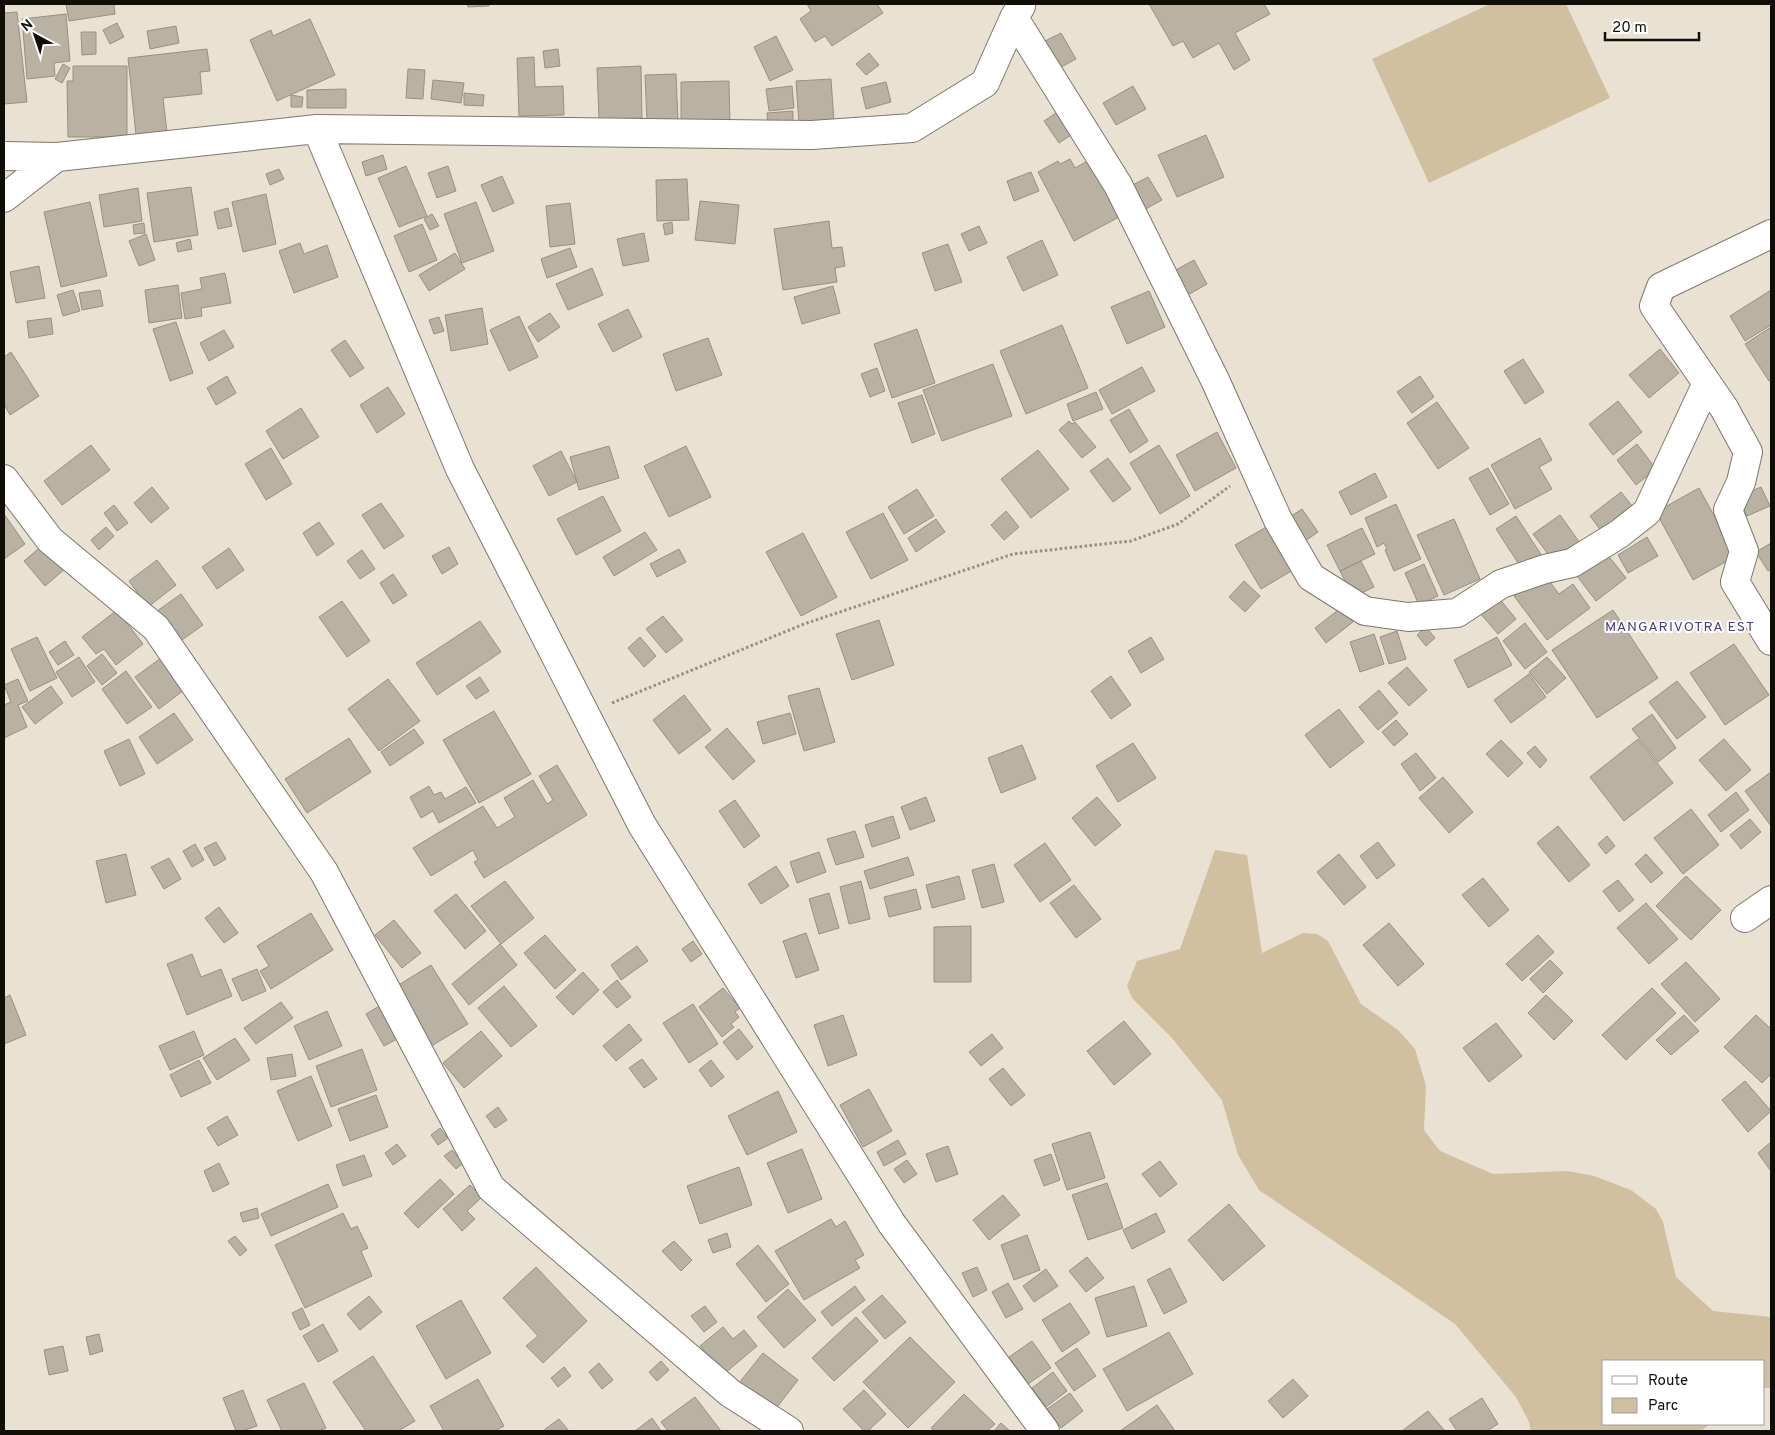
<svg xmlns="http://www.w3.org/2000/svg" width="1775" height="1435" font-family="Overpass,sans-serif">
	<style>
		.green { fill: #d1c0a0 }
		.building { fill: #b9b2a3; stroke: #989183 }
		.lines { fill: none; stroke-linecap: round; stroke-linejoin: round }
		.minor-casing { stroke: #7e776a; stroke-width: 30 }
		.path { stroke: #948e83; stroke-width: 3; stroke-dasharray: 2.5 2.5; stroke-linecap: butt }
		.minor { stroke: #fff; stroke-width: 28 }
		.labels { text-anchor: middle; stroke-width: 4; stroke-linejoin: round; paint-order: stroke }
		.neighbourhood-label { font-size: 14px; letter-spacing: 1px; fill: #4c3c79; stroke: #fff }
	</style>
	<rect width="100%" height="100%" fill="#e9e1d2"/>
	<!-- green -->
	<path class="green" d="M1490 4H1566L1610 98 1429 183 1372 59Z
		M1215 850 1247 855 1262 953 1303 933 1317 934 1328 941 1361 1004 1398 1030 1415 1049 1426 1086 1424 1130 1440 1151 1493 1174 1568 1171 1594 1176 1631 1190 1656 1209 1663 1222 1676 1277 1713 1311 1771 1317V1388H1764V1361H1604V1424H1710L1701 1431H1531L1529 1422 1516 1397 1455 1324 1259 1190 1238 1155 1222 1100 1171 1037 1132 998 1127 986 1137 961 1180 949Z"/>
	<!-- building -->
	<path class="building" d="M66 4H114L115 14 69 21Z
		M467 4H489V6L468 7Z
		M807 4H877L883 13 832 46 825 36 815 42 800 19 811 11Z
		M1149 4H1264L1270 14 1235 33 1250 60 1234 70 1219 43 1193 58 1183 41 1173 46Z
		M17 12 27 102 4 104V13Z
		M66 14 70 61 54 63 55 76 27 79 22 19Z
		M310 19 335 75 277 101 250 40 271 30 273 36Z
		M117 23 124 37 110 44 103 30Z
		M176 26 179 43 150 49 147 31Z
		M81 32H96V54L82 55Z
		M1061 33 1076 59 1054 71 1039 44Z
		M776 36 793 70 770 81 754 47Z
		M207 49 210 71 200 72 202 94 163 98 167 132 136 135 128 58Z
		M558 49 560 66 545 68 543 51Z
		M869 53 879 65 866 75 856 64Z
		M534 57 535 87 563 86 564 115 519 116 517 58Z
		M63 64 70 68 62 83 55 79Z
		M73 66H127V137H68L67 81H73Z
		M641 66 642 118 599 119 597 68Z
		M408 69 425 70 423 99 406 98Z
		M676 74 678 122 647 123 645 75Z
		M831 79 834 122 799 124 796 81Z
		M433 80 464 83 461 103 431 99Z
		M729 81 730 126 681 127V82Z
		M886 82 891 102 866 109 861 88Z
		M792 86 794 108 769 111 766 89Z
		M1133 86 1146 109 1116 125 1103 103Z
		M346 89V108H307V90Z
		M464 93 484 95 483 106 464 105Z
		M291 95 303 97 302 107H291Z
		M793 111V130L768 131 767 113Z
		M1056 113 1071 135 1059 143 1044 121Z
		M1206 135 1224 177 1177 197 1158 155Z
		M383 155 387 169 366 176 362 162Z
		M1070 159 1075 168 1091 159 1123 215 1074 241 1038 172 1058 161 1060 164Z
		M406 166 427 216 399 227 378 178Z
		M448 166 456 191 437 198 428 173Z
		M279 169 284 179 270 185 266 174Z
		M1031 172 1039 191 1014 201 1007 181Z
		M502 176 514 203 493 212 481 185Z
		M1148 177 1162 200 1140 212 1127 188Z
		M687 179 689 220 657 221 656 180Z
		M191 187 198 235 154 242 147 193Z
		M138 188 142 221 104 227 99 195Z
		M266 194 276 244 243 252 232 202Z
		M700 201 739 205 735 244 695 240Z
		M90 202 107 276 61 287 44 212Z
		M476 202 494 251 462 263 444 214Z
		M570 203 575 244 550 247 546 206Z
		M228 208 232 226 218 229 214 212Z
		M432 214 439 226 430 230 424 219Z
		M829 221 832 248 842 247 845 266 835 268 837 282 783 290 774 229Z
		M672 222 673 233 665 235 663 224Z
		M144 223 145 233 134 234 133 225Z
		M422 224 437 260 409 272 394 236Z
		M979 226 987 243 969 251 961 234Z
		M644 233 649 261 623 266 617 239Z
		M146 234 155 260 139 266 129 241Z
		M190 239 192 249 178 252 176 243Z
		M1042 240 1058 275 1023 291 1007 257Z
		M300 243 304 254 327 245 338 277 294 293 279 251Z
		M948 244 962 282 935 291 922 253Z
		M570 248 577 267 547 278 541 259Z
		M455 253 465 269 429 291 419 275Z
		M1194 260 1207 284 1186 296 1172 272Z
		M39 266 45 298 16 303 10 272Z
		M592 268 603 295 568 310 556 284Z
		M225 273 231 303 201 308 202 316 185 319 181 293 202 289 200 278Z
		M178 285 182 318 149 323 145 290Z
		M833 286 840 313 802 324 794 297Z
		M73 290 80 311 63 316 57 295Z
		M100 290 103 306 82 310 79 293Z
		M1771 290V325L1745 341 1730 316Z
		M1149 291 1165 327 1127 344 1111 307Z
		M482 308 488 344 451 351 445 315Z
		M628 309 642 337 613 352 598 324Z
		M550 313 560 327 538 342 528 327Z
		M519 316 538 357 509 371 490 330Z
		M439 317 444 331 434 334 429 320Z
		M51 318 53 334 29 338 27 321Z
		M176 322 193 373 170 381 153 329Z
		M1062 325 1088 388 1026 414 1000 351Z
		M1771 327V380L1769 381 1745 344Z
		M917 329 935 383 892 398 874 344Z
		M224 330 234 347 209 361 200 343Z
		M708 338 722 375 676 391 663 354Z
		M345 340 364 368 350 377 331 350Z
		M1660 349 1679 373 1649 398 1629 375Z
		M11 352 39 396 10 415 4 404V357Z
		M1523 359 1544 392 1525 404 1504 371Z
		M993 364 1012 416 942 441 923 390Z
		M1142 367 1155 391 1112 414 1099 390Z
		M877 368 885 391 870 397 861 374Z
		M227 376 236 393 216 405 207 388Z
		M1420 376 1434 397 1412 413 1397 392Z
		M388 387 405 414 377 433 360 405Z
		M1096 392 1103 409 1073 421 1067 404Z
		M922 395 935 434 912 443 898 403Z
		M1618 401 1642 432 1613 455 1589 424Z
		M1437 402 1469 448 1438 469 1407 423Z
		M301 408 319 437 283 459 266 431Z
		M1129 409 1148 441 1130 453 1110 420Z
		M1069 421 1072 424 1075 422 1096 447 1082 458 1059 430Z
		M1217 432 1236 468 1195 491 1176 455Z
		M1540 438 1552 460 1539 467 1552 489 1515 509 1491 465Z
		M1637 444 1656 469 1636 485 1617 460Z
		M91 445 110 470 62 505 44 481Z
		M1159 445 1190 496 1160 514 1130 463Z
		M609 446 619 478 579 490 570 457Z
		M686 446 711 497 669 517 644 466Z
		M271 448 292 484 266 500 245 464Z
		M1038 450 1069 489 1031 518 1001 479Z
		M561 451 577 482 549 496 533 466Z
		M1108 458 1131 489 1113 502 1090 471Z
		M1488 468 1509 504 1490 515 1469 478Z
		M1375 473 1387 497 1351 515 1339 492Z
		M152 487 169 508 151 523 134 503Z
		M1761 487 1770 506 1747 516 1738 497Z
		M1699 488 1736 556 1693 580 1656 512Z
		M917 489 934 516 904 534 888 507Z
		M1621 492 1637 512 1605 536 1590 516Z
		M603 496 621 531 576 555 557 519Z
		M381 503 404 536 384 549 362 515Z
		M1396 504 1421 559 1394 571 1385 550 1387 549 1384 543 1377 547 1365 518Z
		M114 505 128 523 117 531 104 513Z
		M1302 509 1318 532 1301 544 1285 520Z
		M1006 511 1019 527 1004 540 991 525Z
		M883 513 908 560 871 579 846 532Z
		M4 514 25 544 4 559Z
		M1560 515 1580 543 1554 562 1533 534Z
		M1516 516 1544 559 1524 572 1496 529Z
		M936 519 945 532 916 552 908 538Z
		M1454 519 1480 579 1444 595 1417 535Z
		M319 522 334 544 317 556 303 533Z
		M1268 526 1293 570 1261 589 1235 545Z
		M106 527 114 536 99 550 91 540Z
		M1362 528 1375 554 1340 571 1327 545Z
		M645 532 657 550 614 576 603 557Z
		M803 533 837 597 801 616 766 552Z
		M1647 537 1658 556 1628 573 1618 555Z
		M1771 543V569L1768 571 1756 552Z
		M44 544 65 569 45 586 24 561Z
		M449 547 458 564 442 574 432 556Z
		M229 548 244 570 217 589 202 567Z
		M679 549 686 562 657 577 650 564Z
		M1603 549 1626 578 1596 601 1574 572Z
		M362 550 375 569 360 579 347 561Z
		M157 560 176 585 148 607 129 581Z
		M1361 561 1374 587 1353 597 1340 571Z
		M1424 564 1438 596 1419 605 1405 573Z
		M393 574 407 595 393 604 380 583Z
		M1544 574 1559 594 1573 584 1590 608 1547 640 1514 596Z
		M1244 581 1260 596 1245 612 1229 597Z
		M181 594 203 625 172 647 150 616Z
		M1498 597 1516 619 1498 634 1480 613Z
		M342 601 370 641 347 657 319 617Z
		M1342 607 1353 622 1326 643 1315 628Z
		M117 610 143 644 116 665 104 649 96 654 82 637Z
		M1613 610 1658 678 1597 718 1552 650Z
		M663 616 683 640 666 653 646 629Z
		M879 620 894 665 852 680 836 634Z
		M480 621 501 652 437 695 416 663Z
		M1525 623 1547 652 1525 669 1503 641Z
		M1426 627 1435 638 1426 646 1417 635Z
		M1397 631 1406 659 1389 664 1380 637Z
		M1374 634 1384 664 1360 672 1350 642Z
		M37 637 57 678 30 691 11 649Z
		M640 637 656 656 644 667 628 648Z
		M1151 637 1164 659 1141 673 1128 651Z
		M1497 637 1512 665 1468 688 1454 660Z
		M65 641 74 655 58 665 49 652Z
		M1734 644 1769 695 1725 725 1690 673Z
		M102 654 117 673 102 685 87 666Z
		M79 657 95 682 72 697 56 672Z
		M1547 657 1566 678 1547 694 1529 672Z
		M161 658 184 690 159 709 135 677Z
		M1407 667 1427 690 1409 706 1388 683Z
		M126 671 152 707 127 724 102 689Z
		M1529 674 1546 697 1511 723 1494 700Z
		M1111 676 1131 705 1111 719 1091 691Z
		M480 677 489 691 476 699 466 686Z
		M18 679 28 701 18 705 27 727 4 738V705L11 702 4 685Z
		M388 679 420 721 379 751 348 709Z
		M1677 681 1706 717 1677 739 1649 702Z
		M51 686 63 703 35 724 22 707Z
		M819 688 835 742 804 751 788 696Z
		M1379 690 1398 713 1378 730 1359 707Z
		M684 695 711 730 679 754 653 720Z
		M1339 709 1364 742 1330 768 1305 735Z
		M494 711 531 774 479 803 443 740Z
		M174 713 193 740 157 764 139 737Z
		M790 713 796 734 763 744 757 722Z
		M1652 714 1676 748 1658 762 1632 729Z
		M1396 720 1408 734 1394 746 1382 732Z
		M727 728 755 761 733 780 705 747Z
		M414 729 424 743 390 766 381 752Z
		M349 738 371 772 307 813 285 779Z
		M129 739 145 774 120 786 104 751Z
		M1638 739 1673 783 1624 821 1590 777Z
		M1724 739 1751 770 1726 791 1699 760Z
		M1501 740 1523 763 1508 777 1486 754Z
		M1133 743 1156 778 1118 802 1096 766Z
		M1022 745 1036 779 1001 793 988 758Z
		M1535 746 1547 760 1540 768 1527 753Z
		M1416 753 1436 778 1420 791 1401 764Z
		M557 765 587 815 484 878 474 862 478 860 473 850 431 876 413 848 483 806 497 828 515 817 504 798 533 780 547 804 553 800 539 776Z
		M1771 772V826L1745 791Z
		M1443 777 1473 812 1449 833 1419 798Z
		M429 786 434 795 441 792 445 799 466 787 476 803 439 823 433 811 421 818 410 797Z
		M1736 792 1749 810 1721 832 1708 815Z
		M926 797 935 821 910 830 901 807Z
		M1097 797 1121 825 1095 846 1072 818Z
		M735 800 760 836 744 848 719 811Z
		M1691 809 1719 845 1683 874 1654 838Z
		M893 816 900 838 872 847 865 825Z
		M1750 819 1761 832 1741 849 1730 835Z
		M1558 826 1590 865 1569 882 1537 843Z
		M855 831 864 857 836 865 827 839Z
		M1607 836 1615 846 1606 854 1598 844Z
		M216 842 226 859 214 866 204 848Z
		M1378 842 1395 865 1377 879 1360 856Z
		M1045 843 1071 880 1040 902 1014 865Z
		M195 844 204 860 192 867 183 851Z
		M819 852 826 872 797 883 790 862Z
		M126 854 136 895 106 903 96 861Z
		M1339 854 1366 887 1344 905 1317 872Z
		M1646 854 1663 873 1651 883 1635 864Z
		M908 857 914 875 870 889 864 871Z
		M169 858 181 879 164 889 151 867Z
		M994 864 1004 902 982 908 972 870Z
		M776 866 789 886 761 904 748 884Z
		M959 876 965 899 932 908 926 885Z
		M1686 876 1721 910 1691 940 1656 906Z
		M1483 878 1509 910 1489 927 1462 895Z
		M1618 880 1634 900 1619 912 1603 891Z
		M505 881 534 918 501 944 471 906Z
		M861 881 870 919 849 924 840 887Z
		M1074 885 1101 919 1076 938 1050 903Z
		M916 889 921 909 889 917 884 897Z
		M829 893 839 928 819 934 809 899Z
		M456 894 486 931 465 949 434 911Z
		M1646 903 1678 939 1649 964 1617 928Z
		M219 907 238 933 224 943 205 918Z
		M311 913 333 950 271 989 260 971 269 966 257 946Z
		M394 920 421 953 402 968 375 935Z
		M1389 923 1424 964 1398 986 1363 945Z
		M971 926V982H934V927Z
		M806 933 819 970 796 978 783 941Z
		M545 935 576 970 555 989 524 953Z
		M1538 935 1554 952 1522 981 1506 964Z
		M693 941 702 954 691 962 682 949Z
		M500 944 517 965 469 1005 452 984Z
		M637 946 648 961 621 980 611 965Z
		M192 954 201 977 221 969 232 996 187 1015 167 964Z
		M1550 960 1563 973 1543 993 1530 979Z
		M1686 962 1720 999 1695 1022 1661 984Z
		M431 965 468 1024 428 1048 392 989Z
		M257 969 266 991 242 1001 232 979Z
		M583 972 599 990 573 1015 556 997Z
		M617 980 631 997 617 1008 603 992Z
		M504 986 537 1026 511 1047 478 1008Z
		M723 988 740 1008 735 1012 739 1017 731 1024 734 1027 722 1037 699 1007Z
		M1652 988 1676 1013 1626 1060 1602 1035Z
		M10 995 26 1035 4 1044V998Z
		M1546 995 1573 1021 1554 1040 1528 1013Z
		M281 1002 293 1018 256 1044 244 1028Z
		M383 1004 401 1037 384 1046 366 1014Z
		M693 1004 718 1044 689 1063 663 1023Z
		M327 1011 342 1046 309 1060 294 1026Z
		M843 1015 857 1055 828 1066 814 1025Z
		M1684 1015 1699 1031 1671 1055 1656 1040Z
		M1756 1015 1771 1029V1074L1762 1083 1724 1047Z
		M1124 1021 1151 1054 1114 1085 1087 1051Z
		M1496 1023 1522 1056 1489 1082 1463 1048Z
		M629 1024 642 1040 616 1061 603 1046Z
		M739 1029 753 1047 737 1060 723 1042Z
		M194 1031 204 1055 170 1070 159 1046Z
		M481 1031 502 1056 464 1088 443 1063Z
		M992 1034 1003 1048 981 1066 969 1052Z
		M235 1038 250 1060 217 1080 203 1058Z
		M362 1049 377 1090 331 1107 316 1066Z
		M292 1054 296 1076 271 1080 267 1058Z
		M642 1059 657 1079 644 1088 629 1068Z
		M199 1060 211 1083 181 1097 170 1075Z
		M711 1060 724 1077 711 1087 699 1070Z
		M1003 1068 1025 1095 1011 1106 989 1079Z
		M311 1076 332 1126 298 1141 277 1091Z
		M1745 1081 1771 1111 1748 1132 1722 1100Z
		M869 1089 892 1131 863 1147 840 1105Z
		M778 1091 797 1132 747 1155 728 1116Z
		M376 1095 388 1127 350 1141 338 1109Z
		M498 1107 507 1120 495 1128 486 1116Z
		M227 1116 238 1135 218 1146 207 1128Z
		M440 1128 448 1138 438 1145 431 1135Z
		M1090 1132 1105 1178 1067 1190 1052 1144Z
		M898 1140 906 1154 884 1166 877 1152Z
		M1771 1142V1169L1770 1170 1758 1153Z
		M397 1144 406 1156 393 1165 385 1153Z
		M948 1146 958 1174 936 1182 926 1154Z
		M802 1149 822 1199 788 1213 767 1163Z
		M452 1150 463 1163 456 1169 444 1156Z
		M1051 1154 1060 1180 1044 1186 1034 1160Z
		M364 1155 372 1176 343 1186 336 1165Z
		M907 1160 917 1174 904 1183 894 1169Z
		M1160 1161 1177 1184 1160 1197 1142 1174Z
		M219 1163 229 1184 213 1192 204 1171Z
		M739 1167 752 1205 700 1224 687 1186Z
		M440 1179 454 1194 418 1228 404 1213Z
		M1107 1183 1123 1228 1088 1240 1072 1195Z
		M328 1184 338 1207 271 1236 261 1214Z
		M470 1185 482 1197 467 1211 475 1219 462 1231 443 1209Z
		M1003 1195 1020 1215 989 1240 973 1220Z
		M1229 1204 1265 1246 1223 1281 1188 1240Z
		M257 1208 259 1218 243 1222 240 1213Z
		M343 1213 351 1229 357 1226 368 1248 361 1251 372 1276 305 1308 275 1245Z
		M1156 1213 1165 1232 1132 1249 1123 1230Z
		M831 1219 836 1227 845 1221 864 1255 855 1260 860 1268 804 1300 775 1251Z
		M727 1233 731 1247 713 1253 708 1240Z
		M1027 1235 1040 1270 1014 1280 1001 1245Z
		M235 1236 247 1250 240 1256 228 1241Z
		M674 1241 692 1260 681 1271 662 1251Z
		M758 1245 789 1284 766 1302 736 1264Z
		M1087 1257 1104 1278 1086 1292 1069 1271Z
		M536 1267 587 1321 543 1363 526 1346 538 1336 503 1298Z
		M977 1267 987 1290 973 1297 962 1273Z
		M1170 1268 1187 1302 1164 1314 1147 1280Z
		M1046 1269 1058 1286 1034 1302 1023 1286Z
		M1008 1283 1023 1309 1006 1318 992 1292Z
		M855 1286 865 1300 832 1326 821 1312Z
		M1134 1286 1147 1326 1107 1337 1095 1298Z
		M788 1289 816 1320 784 1348 757 1317Z
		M882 1295 906 1322 885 1339 862 1312Z
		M369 1296 382 1312 360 1330 347 1314Z
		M461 1300 491 1353 446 1379 416 1326Z
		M1070 1303 1090 1333 1062 1352 1042 1320Z
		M705 1306 717 1322 704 1332 691 1316Z
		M302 1308 310 1325 300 1330 292 1313Z
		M856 1317 878 1341 834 1381 812 1358Z
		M323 1324 338 1351 318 1362 303 1336Z
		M723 1327 733 1339 744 1330 757 1346 724 1374 700 1346Z
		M1169 1332 1193 1374 1127 1411 1103 1369Z
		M99 1334 103 1351 90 1355 86 1337Z
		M910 1337 955 1382 908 1428 863 1382Z
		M1032 1341 1051 1368 1028 1384 1009 1357Z
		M63 1346 68 1371 49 1375 44 1350Z
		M1077 1348 1096 1376 1074 1391 1055 1363Z
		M763 1353 798 1380 774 1411 739 1383Z
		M373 1356 415 1421 400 1430 401 1431H366L333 1382Z
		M661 1361 669 1370 657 1381 649 1372Z
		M599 1363 613 1380 602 1389 589 1372Z
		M564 1367 571 1376 558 1387 551 1378Z
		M1053 1372 1067 1391 1046 1407 1032 1388Z
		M478 1379 504 1426 495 1431H444L430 1406Z
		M1293 1379 1308 1396 1283 1418 1268 1401Z
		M304 1383 326 1428 319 1431H282L267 1400Z
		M243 1390 257 1426 242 1431H236L223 1398Z
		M864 1390 886 1414 868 1431H864L843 1409Z
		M1070 1393 1083 1411 1061 1428 1047 1409Z
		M964 1394 995 1424 987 1431H935L931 1428Z
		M695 1397 721 1431H668L661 1422Z
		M1482 1398 1498 1424 1487 1431H1457L1449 1419Z
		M1157 1405 1175 1431H1120Z
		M1428 1411 1445 1431H1402Z
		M652 1418 661 1431H635Z
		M559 1419 569 1431H545L544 1430Z
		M1001 1423 1010 1431H994Z"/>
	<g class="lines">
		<defs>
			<path id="minor" d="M1014 18 1118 185 1215 380 1278 520 1311 577 1365 611 1408 617 1457 613 1501 584 1545 569 1572 563 1619 534 1647 512 1707 383
				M317 129 460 469 642 825 892 1224 1045 1431
				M4 156 57 157 317 129 812 135 912 128 985 83 1014 18 1021 6
				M4 198 57 157
				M1771 234 1661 287 1654 306 1724 408 1748 452 1741 482 1728 510 1744 551 1735 582 1771 641
				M4 479 50 540 156 628 324 872 491 1188 730 1393 789 1431
				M1745 918 1771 900"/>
		</defs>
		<!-- minor casing -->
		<use href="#minor" class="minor-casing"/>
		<!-- path -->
		<path class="path" d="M612 703 804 624 1013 554 1131 541 1178 524 1230 486"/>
		<!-- minor -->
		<use href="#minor" class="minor"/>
	</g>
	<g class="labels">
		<!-- neighbourhood labels -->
		<g class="neighbourhood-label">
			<text x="1680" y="631">MANGARIVOTRA EST</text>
		</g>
	</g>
	<!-- border -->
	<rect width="1775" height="1435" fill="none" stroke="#110e09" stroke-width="10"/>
	<!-- legend -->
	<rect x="1602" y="1360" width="162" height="65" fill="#ffffff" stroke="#a09f9d"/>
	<rect x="1612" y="1376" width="25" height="8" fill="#ffffff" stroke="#a09f9d"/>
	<text x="1648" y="1385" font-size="15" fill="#110e09">Route</text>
	<rect x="1612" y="1398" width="25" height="15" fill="#d1c0a0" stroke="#a09f9d"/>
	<text x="1648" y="1410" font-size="15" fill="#110e09">Parc</text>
	<!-- north arrow -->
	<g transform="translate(35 35) rotate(320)" stroke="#ffffff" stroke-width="4" paint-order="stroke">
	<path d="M0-4L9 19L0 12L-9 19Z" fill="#110e09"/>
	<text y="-8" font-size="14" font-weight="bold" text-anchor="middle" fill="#110e09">N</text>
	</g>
	<!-- scale -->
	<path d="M1605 32v8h94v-8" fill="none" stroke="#110e09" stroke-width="2.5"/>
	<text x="1612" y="32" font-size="15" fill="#110e09" stroke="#ffffff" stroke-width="4" paint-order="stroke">20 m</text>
</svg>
